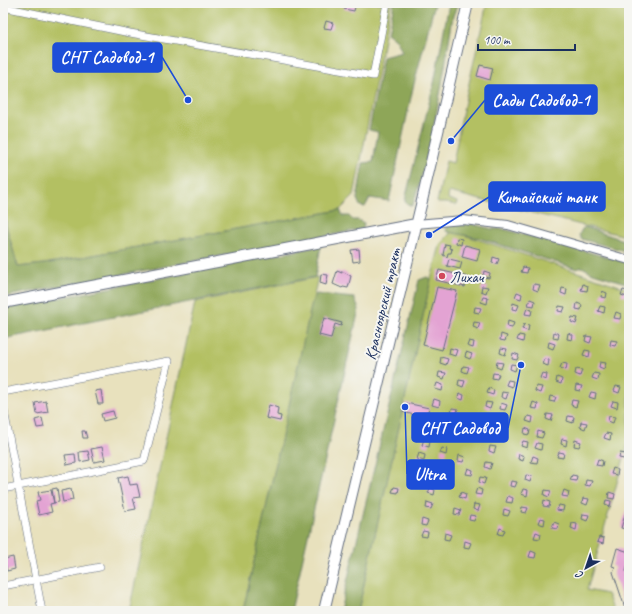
<svg xmlns="http://www.w3.org/2000/svg" width="632" height="614" font-family="Caveat,sans-serif">
	<style>
		.green { fill: #b3c062; stroke: #677860 }
		.forest { fill: #8ea658; stroke: #546a5b }
		.building { fill: #e3a3d3 }
		.lines { fill: none; stroke-linecap: round; stroke-linejoin: round }
		.minor-casing { stroke: #636d7f; stroke-width: 8 }
		.tertiary-casing { stroke: #636d7f; stroke-width: 10 }
		.secondary-casing { stroke: #636d7f; stroke-width: 12 }
		.minor { stroke: #fff; stroke-width: 7 }
		.tertiary { stroke: #fff; stroke-width: 8 }
		.secondary { stroke: #fff; stroke-width: 10 }
		.poi-dot { fill: #d1495b; stroke: #f6f6f2; stroke-width: 1.5 }
		.labels { text-anchor: middle; stroke-width: 4; stroke-linejoin: round; paint-order: stroke }
		.poi-label { font-size: 16px; fill: #1b2f5e; stroke: #f6f6f2; text-anchor: start }
		.street-label { font-size: 16px; fill: #1b2f5e; stroke: #f6f6f2 }
		.leader { fill: none; stroke: #1d4ed8; stroke-width: 1.5 }
		.callout-dot { fill: #1d4ed8; stroke: #f6f6f2; stroke-width: 1.5 }
		.callout { fill: #1d4ed8; stroke: #1d4ed8; stroke-width: 1.5 }
		.callout-label { font-size: 17px; text-anchor: middle; font-weight: bold; fill: #fff }
	</style>
	<rect width="100%" height="100%" fill="#f6f6f2"/>
	<filter id="ink" filterUnits="userSpaceOnUse"><feTurbulence type="fractalNoise" baseFrequency=".025" numOctaves="2"/><feDisplacementMap in="SourceGraphic" scale="8" xChannelSelector="R" yChannelSelector="G"/><feConvolveMatrix kernelMatrix="1 2 1 2 8 2 1 2 1" color-interpolation-filters="sRGB"/></filter>
	<filter id="wash" filterUnits="userSpaceOnUse"><feTurbulence type="fractalNoise" baseFrequency=".012" numOctaves="4" result="noise"/><feDisplacementMap in="SourceGraphic" scale="16" xChannelSelector="R" yChannelSelector="G"/><feGaussianBlur stdDeviation="0.9" result="paint"/><feColorMatrix in="noise" values="0 0 0 0 0 0 0 0 0 0 0 0 0 0 0 0 0 1.4 0 .05"/><feComposite in="paint" operator="in"/></filter>
	<g filter="url(#wash)">
		<rect width="100%" height="100%" fill="#e8e1bd"/>
		<!-- green -->
		<path class="green" d="M3 3H391L354 196 340 210 44 264 18 267 7 229 3 203Z
			M487 3H629V237L449 192 448 199 457 202 456 205 446 203H439L437 202 446 161 453 163 463 110Z
			M452 231 629 289V440L587 590 607 594 614 611H358L392 459 431 279 440 245Z
			M318 277 243 611H129L195 302Z"/>
		<!-- forest -->
		<path class="forest" d="M394 3H435L413 88 389 201 370 198 365 207 360 206 357 199 363 163 373 162 378 132 369 130 383 57 402 52 396 39 388 33Z
			M449 3H458L453 16C443 80 433 144 413 205L411 206 405 202 406 196 434 83Z
			M3 203 7 229 18 267 44 264 340 210 343 216H349L353 220H358L364 223 363 229 3 297Z
			M449 224H472L492 229H503L629 263V284L593 273 582 267 577 269 479 238 448 232 446 231 445 228Z
			M585 227 629 242V252L581 239 579 235 582 229Z
			M321 246 315 277 3 339V309Z
			M427 277 431 279 392 459 358 611H340L419 280Z
			M316 294 354 298 359 309 291 611H243L312 302Z"/>
		<g id="blocks">
			<!-- building -->
			<path class="building" d="M346 3H356L354 11 344 9Z
				M326 21 333 23 331 29 324 28Z
				M480 65 493 68 490 80 477 76Z
				M457 238 462 239 461 245 456 243Z
				M445 244 450 245 449 248 452 249 451 253H448L447 257 443 255Z
				M465 245 480 249 477 261 462 257Z
				M359 249 360 261 353 262 351 250Z
				M493 257 499 259 497 264 492 263Z
				M449 259 462 262 460 269 447 266Z
				M523 267 528 268 527 273 521 272Z
				M439 270 468 277 465 287 436 280Z
				M337 271 342 273V271L351 276 348 288 343 287 342 288 333 284Z
				M484 271 490 273 489 278 483 277Z
				M321 274 328 275 326 285 320 283Z
				M534 284 540 285 538 291 533 289Z
				M583 284 588 286 587 291 581 290Z
				M482 286 488 287 486 293 481 291Z
				M437 287 457 291 442 350 423 345Z
				M562 288 567 289 566 295 561 293Z
				M623 290 628 291 627 297 621 295Z
				M602 291 607 293 606 298 601 297Z
				M517 292 522 294 521 299 515 297Z
				M483 297 488 298 487 304 481 302Z
				M530 299 535 301 534 306 528 305Z
				M513 303 519 305 517 310 512 309Z
				M577 303 582 305 581 310 576 309Z
				M559 306 565 307 563 312 558 311Z
				M600 306 605 307 604 313 598 311Z
				M475 307 481 308 479 313 474 312Z
				M527 308 532 310 531 315 525 314Z
				M616 312 621 314 620 319 614 318Z
				M572 317 578 318 576 324 571 322Z
				M324 318 342 323 341 326 335 324 331 338 319 335Z
				M508 321 514 323 512 328 507 327Z
				M474 322 480 323 478 329 473 327Z
				M524 324 529 325 528 331 522 329Z
				M554 332 559 334 558 339 553 338Z
				M568 333 573 335 572 340 567 339Z
				M501 334 507 336 505 341 500 340Z
				M519 335 524 336 523 342 517 340Z
				M586 336 592 337 590 343 585 341Z
				M611 340 617 341 615 346 610 345Z
				M469 341 474 342 473 348 467 346Z
				M549 342 555 344 553 349 548 347Z
				M450 348 457 350 455 356 449 354Z
				M501 348 507 349 505 355 500 353Z
				M585 350 590 351 589 357 583 355Z
				M466 352 472 354 470 359 465 357Z
				M513 353 519 355 517 360 512 359Z
				M441 357 448 359 446 365 440 363Z
				M544 359 549 360 548 366 542 364Z
				M497 362 503 363 501 369 496 367Z
				M600 362 606 363 604 369 599 367Z
				M562 363 567 364 566 370 560 368Z
				M511 364 517 365 515 371 510 369Z
				M463 366 469 367 467 373 462 371Z
				M576 369 582 370 580 376 575 374Z
				M439 372 446 373 444 379 438 377Z
				M493 373 499 374 497 379 492 378Z
				M542 373 547 374 546 380 540 378Z
				M594 373 599 374 598 380 592 378Z
				M557 377 562 379 561 384 556 382Z
				M459 380 465 381 463 387 458 385Z
				M508 380 513 381 512 387 506 385Z
				M437 383 443 385 442 391 435 389Z
				M576 385 582 386 580 391 575 390Z
				M536 386 542 387 540 393 535 391Z
				M616 386 621 387 619 393 614 391Z
				M489 388 494 390 493 395 487 393Z
				M101 390 103 404H98L95 391Z
				M502 392 508 393 506 399 501 397Z
				M591 392 596 393 595 399 589 397Z
				M459 393 464 395 463 400 458 398Z
				M550 396 556 397 554 402 549 401Z
				M434 399 440 401 439 407 432 405Z
				M572 400 578 401 576 407 571 405Z
				M46 401 48 412 37 414 35 403Z
				M613 401 618 402 617 408 611 406Z
				M486 402 492 403 490 409 485 407Z
				M533 402 538 404 537 409 531 408Z
				M406 403 429 408 426 418 403 412Z
				M501 403 507 405 505 410 500 409Z
				M269 405 278 408 277 415 281 416 280 421 266 418Z
				M452 408 458 409 456 415 451 413Z
				M113 411 115 418 103 421 101 414Z
				M547 414 553 415 551 421 546 419Z
				M528 416 533 417 532 423 526 421Z
				M568 416 574 417 573 423 567 421Z
				M609 416 615 417 613 423 608 421Z
				M42 418 44 427 37 428 35 420Z
				M581 422 587 423 585 429 580 427Z
				M525 428 530 430 529 435 524 434Z
				M82 431H85L87 438H83Z
				M538 431 544 433 542 438 537 437Z
				M606 433 611 434 610 440 604 438Z
				M424 439 430 441 429 447 422 445Z
				M562 439 567 440 566 446 561 444Z
				M575 440 581 442 579 447 574 446Z
				M523 441 528 442 527 448 521 446Z
				M537 443 542 444 541 450 535 448Z
				M490 446 496 447 494 453 489 451Z
				M102 447 105 460 94 462 91 449Z
				M442 448 447 449 446 455 440 453Z
				M88 451 90 460 80 462 79 452Z
				M559 452 564 453 563 458 557 457Z
				M419 453 425 455 424 461 417 459Z
				M620 453 626 454 624 459 619 458Z
				M75 454 76 463 67 465 65 455Z
				M519 454 524 456 523 461 518 459Z
				M459 455 465 457 463 462 458 461Z
				M533 456 538 458 537 463 531 462Z
				M598 459 603 461 602 466 596 465Z
				M486 462 492 463 490 469 485 467Z
				M468 468 473 470 472 475 466 474Z
				M613 468 618 470 617 475 611 474Z
				M526 475 532 476 530 482 525 480Z
				M572 475 577 476 576 481 570 480Z
				M128 476 130 485 137 484 140 497 133 498 136 509 125 511 118 478Z
				M480 477 486 478 484 484 479 482Z
				M586 480 592 481 590 486 585 485Z
				M511 481 517 482 515 487 510 486Z
				M394 487 399 488 398 493 392 492Z
				M57 488 59 502 54 503 52 489Z
				M430 488 435 490 434 495 428 493Z
				M477 488 482 490 481 495 475 494Z
				M71 489 73 500 63 502 61 491Z
				M523 489 528 490 527 496 521 494Z
				M51 490 54 503 50 504 52 512 39 515 36 501 40 500 38 492Z
				M545 490 551 491 549 497 544 495Z
				M564 490 569 492 568 497 562 496Z
				M461 492 466 494 465 499 459 497Z
				M609 492 615 494 614 499 608 498Z
				M508 496 513 498 512 503 506 502Z
				M583 498 589 499 587 505 582 503Z
				M544 500 550 502 549 507 543 506Z
				M606 500 611 501 610 507 605 505Z
				M427 502 433 504 431 509 426 508Z
				M629 502V530L621 528Z
				M474 504 480 505 478 511 473 509Z
				M559 505 564 506 563 511 557 510Z
				M522 507 528 508 526 513 521 512Z
				M455 508 461 510 459 515 454 514Z
				M504 509 510 511 508 516 503 515Z
				M583 514 589 515 587 521 582 519Z
				M470 515 476 516 474 521 469 520Z
				M540 518 545 519 544 525 538 523Z
				M422 519 428 521 426 526 421 525Z
				M554 522 559 524 558 529 552 528Z
				M572 523 577 524 576 530 571 528Z
				M500 528 505 530 503 535 498 534Z
				M423 531 428 532 427 537 421 536Z
				M536 532 541 534 540 539 534 538Z
				M445 533 451 535 449 540 444 539Z
				M599 537 604 538 603 544 597 542Z
				M465 541 471 543 469 548 464 547Z
				M617 548 629 552V561L626 571 629 580V611H626L613 572 615 567 612 566Z
				M531 551 536 553 535 558 529 557Z
				M13 557 15 569 7 571 4 559Z"/>
		</g>
	</g>
	<g filter="url(#ink)">
		<use href="#blocks" fill-opacity="0" stroke="#636d7f" stroke-width="1"/>
		<g class="lines">
			<defs>
				<path id="minor" d="M3 7 130 33 373 76 387 3
					M3 392 169 361 144 461 3 489
					M3 405 42 611
					M3 586 100 567"/>
				<path id="tertiary" d="M416 224 463 220 508 225 629 260"/>
				<path id="secondary" d="M3 303 416 224
					M324 611 421 205 468 3"/>
			</defs>
			<!-- minor casing -->
			<use href="#minor" class="minor-casing"/>
			<!-- tertiary casing -->
			<use href="#tertiary" class="tertiary-casing"/>
			<!-- secondary casing -->
			<use href="#secondary" class="secondary-casing"/>
			<!-- minor -->
			<use href="#minor" class="minor"/>
			<!-- tertiary -->
			<use href="#tertiary" class="tertiary"/>
			<!-- secondary -->
			<use href="#secondary" class="secondary"/>
		</g>
	</g>
	<!-- markers -->
	<circle class="poi-dot" cx="442" cy="276" r="4"/>
	<g class="labels">
		<!-- poi labels -->
		<g class="poi-label">
			<text x="450" y="282">Лихач</text>
		</g>
		<!-- street labels -->
		<g class="street-label">
			<text transform="translate(382 304) rotate(-77)" y="6">Красноярский тракт</text>
		</g>
	</g>
	<!-- callouts -->
	<path class="leader" d="M188 100L162 57M451 141L485 100M429 235L489 197M521 365L508 428M405 407L407 474"/>
	<g class="callout-dot">
		<circle cx="188" cy="100" r="4"/>
		<circle cx="451" cy="141" r="4"/>
		<circle cx="429" cy="235" r="4"/>
		<circle cx="521" cy="365" r="4"/>
		<circle cx="405" cy="407" r="4"/>
	</g>
	<g class="callout">
		<rect x="53" y="43" width="109" height="29" rx="4"/>
		<rect x="485" y="85" width="112" height="29" rx="4"/>
		<rect x="489" y="182" width="116" height="29" rx="4"/>
		<rect x="412" y="413" width="96" height="29" rx="4"/>
		<rect x="407" y="460" width="47" height="29" rx="4"/>
	</g>
	<g class="callout-label">
		<text x="107" y="63">СНТ Садовод-1</text>
		<text x="541" y="106">Сады Садовод-1</text>
		<text x="547" y="203">Китайский танк</text>
		<text x="460" y="434">СНТ Садовод</text>
		<text x="430" y="480">Ultra</text>
	</g>
	<!-- margin -->
	<rect width="632" height="614" fill="none" stroke="#f6f6f2" stroke-width="16"/>
	<!-- north arrow -->
	<g transform="translate(586 568) rotate(220)" stroke="#f6f6f2" stroke-width="3" paint-order="stroke">
	<path d="M0-3L7 15L0 10L-7 15Z" fill="#1b2f5e"/>
	<text y="-6" font-size="11" font-weight="bold" text-anchor="middle" fill="#1b2f5e">С</text>
	</g>
	<!-- scale -->
	<path d="M478 44v6h97v-6" fill="none" stroke="#1b2f5e" stroke-width="2"/>
	<text x="484" y="44" font-size="12" fill="#1b2f5e" stroke="#f6f6f2" stroke-width="3" paint-order="stroke">100 m</text>
</svg>
